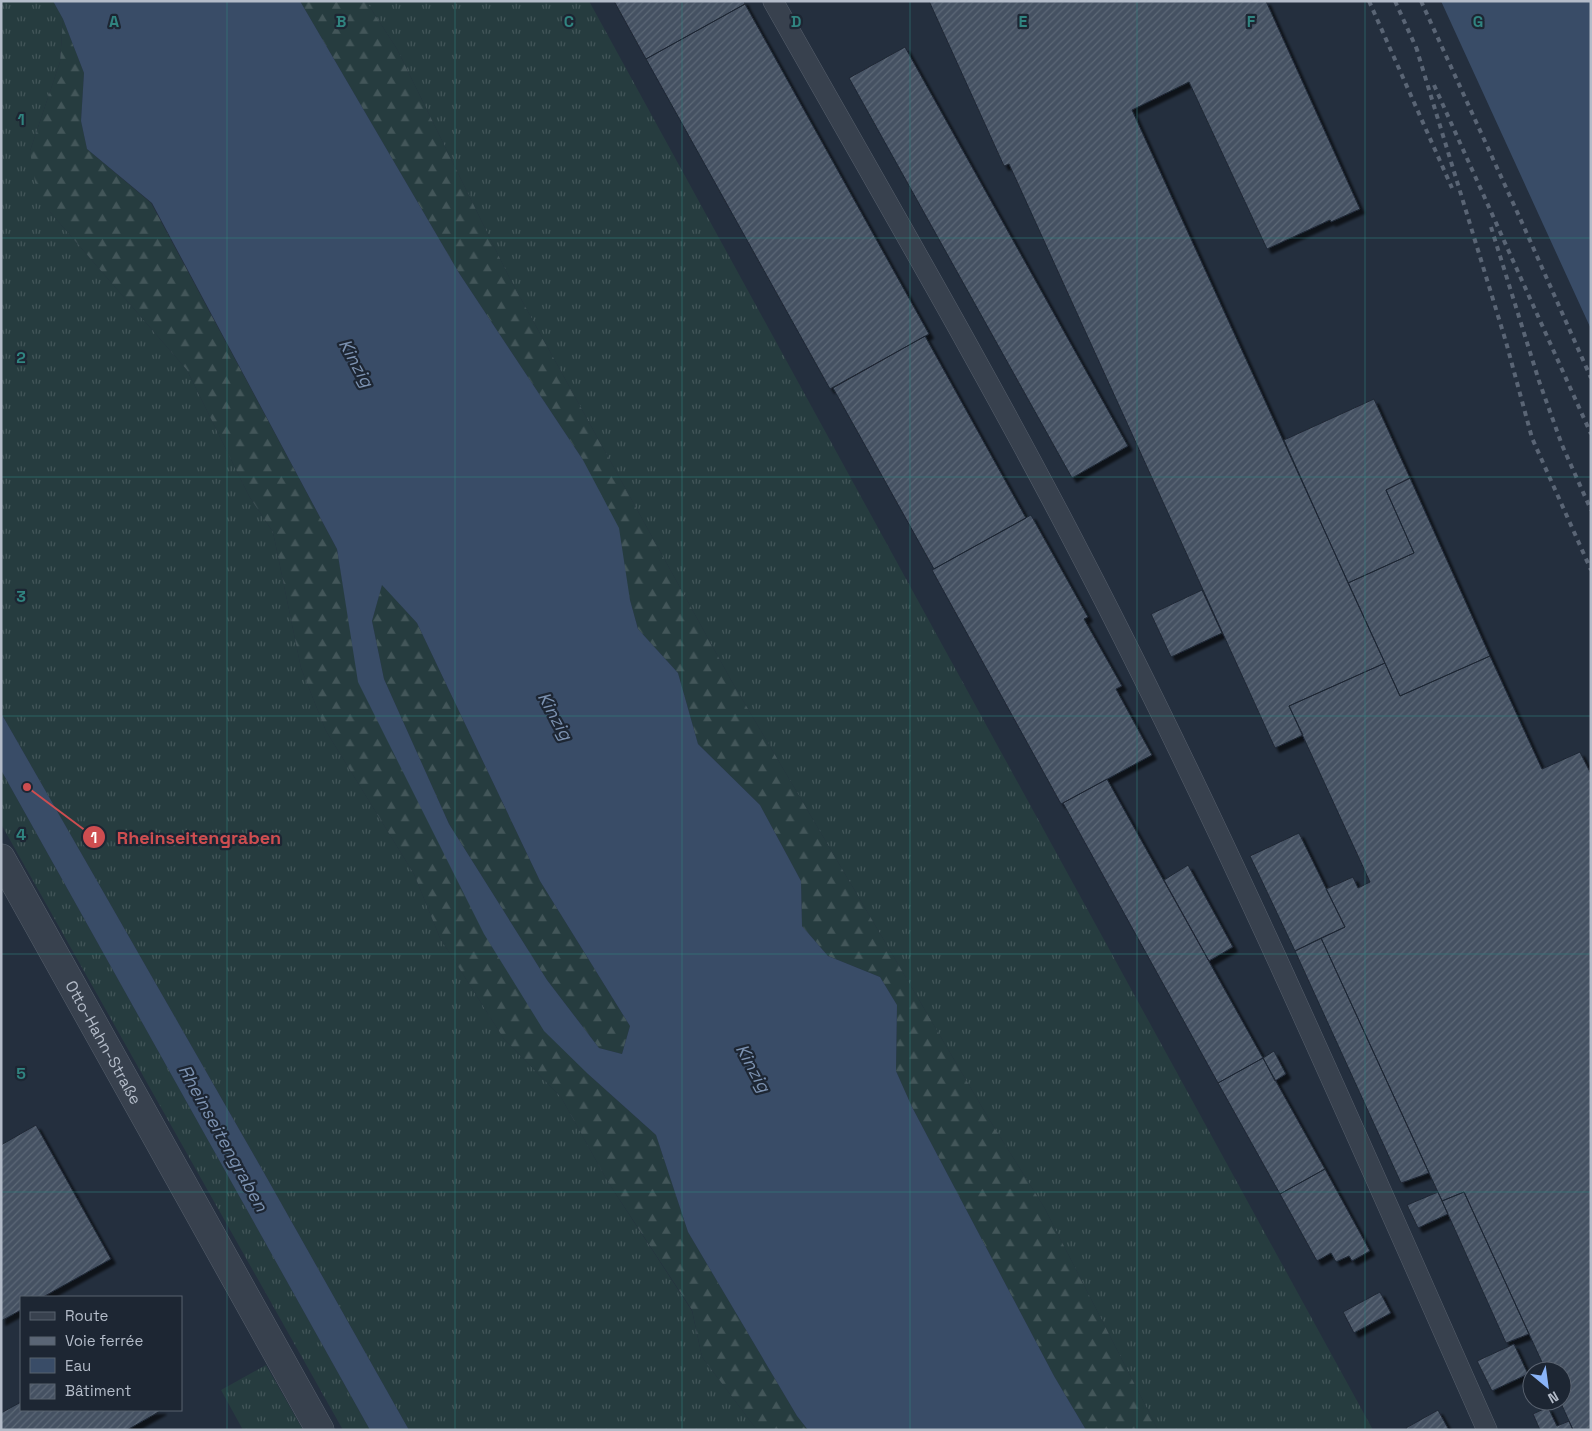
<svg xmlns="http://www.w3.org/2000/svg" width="1592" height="1431" font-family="'Space Grotesk',sans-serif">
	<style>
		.grass { fill: url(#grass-tufts) }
		.forest { fill: url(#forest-firs) }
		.water { fill: #394c67; fill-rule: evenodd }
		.building { fill: url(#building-hatch); stroke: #1f2835; filter: url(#shadow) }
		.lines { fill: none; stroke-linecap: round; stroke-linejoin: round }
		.service-casing { stroke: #565f6c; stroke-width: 21 }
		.tertiary-casing { stroke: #565f6c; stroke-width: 29 }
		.service { stroke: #38414e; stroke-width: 20 }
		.tertiary { stroke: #38414e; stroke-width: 28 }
		.rail { stroke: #5a6575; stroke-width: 4; stroke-dasharray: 5 5; stroke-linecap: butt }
		.grid { fill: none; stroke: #308480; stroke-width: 1; stroke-opacity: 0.55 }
		.labels { text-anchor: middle; stroke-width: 4.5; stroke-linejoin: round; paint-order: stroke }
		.street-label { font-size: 16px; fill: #b4bcc9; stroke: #1d2633 }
		.water-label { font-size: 18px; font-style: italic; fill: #7c92b1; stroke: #1d2633 }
		.grid-label { font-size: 16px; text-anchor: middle; font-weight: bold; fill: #308480; stroke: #1d2633; stroke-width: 4.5; stroke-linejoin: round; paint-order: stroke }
		.leader { fill: none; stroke: #ce4d50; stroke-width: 2 }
		.callout-dot { fill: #ce4d50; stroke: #1d2633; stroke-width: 2 }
		.mark-label { font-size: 15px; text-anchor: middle; font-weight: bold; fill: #fff }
		.callout-label { font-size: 18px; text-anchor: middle; font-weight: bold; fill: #ce4d50; stroke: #1d2633; stroke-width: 4.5; stroke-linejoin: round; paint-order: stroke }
	</style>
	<defs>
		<pattern id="grass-tufts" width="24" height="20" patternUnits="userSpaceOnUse" patternTransform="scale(1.25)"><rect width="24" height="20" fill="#263c3f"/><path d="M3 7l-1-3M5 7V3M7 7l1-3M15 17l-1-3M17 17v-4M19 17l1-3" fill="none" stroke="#435659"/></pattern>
		<pattern id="forest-firs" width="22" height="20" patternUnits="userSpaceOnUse" patternTransform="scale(1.25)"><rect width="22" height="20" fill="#263c3f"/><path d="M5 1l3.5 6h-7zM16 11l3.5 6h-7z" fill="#435659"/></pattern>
		<pattern id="building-hatch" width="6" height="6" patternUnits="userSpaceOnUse" patternTransform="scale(1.25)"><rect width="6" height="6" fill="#455162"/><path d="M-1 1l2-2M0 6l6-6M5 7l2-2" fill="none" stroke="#5d6877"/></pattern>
		<filter id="shadow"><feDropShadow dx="4.5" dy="4.5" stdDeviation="1" flood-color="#0009"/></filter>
	</defs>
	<rect width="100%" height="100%" fill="#242f3e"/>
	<!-- grass -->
	<path class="grass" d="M1 1H53L63 19 60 62 30 151 50 212 187 370 249 496 273 532 301 668 326 731 414 874 440 938 504 1039 561 1097 608 1182 692 1311 702 1357 757 1430H409L263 1171 1 713Z
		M366 1H589L1373 1430H1158L1044 1207 989 1119 731 680 510 279 397 49Z
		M1 770 370 1430H343L1 824Z
		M266 1365 303 1430H243L221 1390Z"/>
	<!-- forest -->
	<path class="forest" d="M300 1H366L397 49 510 279 731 680 989 1119 1044 1207 1158 1430H1086L1054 1376 912 1107 896 1071 897 1005 880 977 828 956 802 926 801 881 760 805 698 744 678 673 638 629 630 600 583 460 459 273Z
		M63 19 84 73 81 121 87 149 151 203 337 549 359 682 588 1074 656 1135 688 1232 797 1416 808 1430H757L702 1357 692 1310 608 1182 561 1097 504 1039 440 938 414 874 326 731 301 668 273 532 249 496 187 370 50 212 35 182 30 151 60 62Z
		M382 584 417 623 540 881 630 1026 622 1054 599 1048 547 980 449 824 384 679 372 621Z"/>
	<!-- water -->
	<path class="water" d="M53 1H300L459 273 583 460 619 528 630 600 638 629 678 673 698 744 760 805 801 881 802 926 828 956 880 977 897 1005 896 1071 912 1107 1054 1376 1086 1430H808L797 1416 688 1232 656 1135 588 1074 544 1031 484 934 358 682 337 549 152 203 87 149 81 121 84 73 63 19ZM382 585 417 623 540 881 630 1026 622 1054 599 1048 547 980 449 824 384 679 372 621Z
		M1441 1H1591V329Z
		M1 713 263 1171 409 1430H370L1 770Z"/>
	<!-- building -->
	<path class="building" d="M614 1H744L745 4 646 59Z
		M929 1H1266L1360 209 1331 222 1330 220 1267 249 1189 82 1132 110 1385 663 1289 706 1303 735 1275 748 1009 164 1004 166Z
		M745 4 929 334 830 389 646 59Z
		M905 47 1128 446 1072 478 849 78Z
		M925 336 1026 518 934 569 833 388Z
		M1374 399 1410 478 1386 490 1414 553 1348 583 1284 440Z
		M1410 478 1490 656 1400 696 1348 583 1414 553 1386 490Z
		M1031 515 1088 617 1084 619 1122 686 1116 689 1152 755 1061 804 932 570Z
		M1202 590 1222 633 1171 657 1151 614Z
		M1490 656 1542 769 1580 752 1591 774V1430H1573L1560 1401H1562V1371H1546L1464 1192 1442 1201 1321 938 1345 927 1326 889 1353 877 1358 888 1370 882 1289 706 1385 663 1400 696Z
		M1107 779 1263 1058 1218 1083 1063 803Z
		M1299 833 1345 927 1295 951 1250 856Z
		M1188 865 1233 947 1209 961 1164 880Z
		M1321 938 1429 1173 1401 1183 1295 951Z
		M1274 1051 1286 1074 1275 1081 1263 1058Z
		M1263 1058 1325 1169 1280 1194 1218 1083Z
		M36 1125 111 1259 43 1297H21V1310L1 1321V1145Z
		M1325 1169 1370 1251 1352 1261 1349 1256 1336 1262 1331 1253 1317 1261 1280 1194Z
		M1438 1192 1448 1214 1418 1228 1407 1205Z
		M1464 1192 1529 1334 1506 1343 1442 1201Z
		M1380 1292 1391 1313 1354 1333 1343 1312Z
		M1514 1344 1528 1374 1492 1391 1477 1361Z
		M21 1402V1410H162L127 1430H1V1413Z
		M1548 1407 1557 1426 1569 1421 1573 1430H1540L1533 1414Z
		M1438 1410 1449 1430H1407L1406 1428Z"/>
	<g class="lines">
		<defs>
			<path id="service" d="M773 1C878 187 987 373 1085 563 1232 846 1358 1139 1487 1430"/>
			<g id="tertiary">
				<path id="s1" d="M1 858 320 1430"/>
			</g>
		</defs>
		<!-- service casing -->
		<use href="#service" class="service-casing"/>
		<!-- tertiary casing -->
		<use href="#tertiary" class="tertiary-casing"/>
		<!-- service -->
		<use href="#service" class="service"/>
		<!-- tertiary -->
		<use href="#tertiary" class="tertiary"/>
		<!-- rail -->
		<path class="rail" d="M1369 1 1452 188
			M1395 1 1419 54
			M1421 1 1524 227 1591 378
			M1416 47 1506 342 1532 438 1591 570
			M1434 85 1591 434
			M1491 227 1539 381 1562 445 1591 510"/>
	</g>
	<!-- grid -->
	<path class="grid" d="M227 1V1430M455 1V1430M682 1V1430M910 1V1430M1137 1V1430M1365 1V1430M1 238H1591M1 477H1591M1 716H1591M1 954H1591M1 1192H1591"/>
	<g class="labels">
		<!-- street labels -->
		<g class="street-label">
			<text dy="6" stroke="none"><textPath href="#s1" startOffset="211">Otto-Hahn-Straße</textPath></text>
		</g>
		<!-- water labels -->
		<g class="water-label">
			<text transform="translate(356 363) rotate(61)" y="6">Kinzig</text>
			<text transform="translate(555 716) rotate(61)" y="6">Kinzig</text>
			<text transform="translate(753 1068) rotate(61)" y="6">Kinzig</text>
			<text transform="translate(223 1138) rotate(61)" y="6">Rheinseitengraben</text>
		</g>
	</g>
	<g class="grid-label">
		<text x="114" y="27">A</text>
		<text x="341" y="27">B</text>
		<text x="569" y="27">C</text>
		<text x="796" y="27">D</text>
		<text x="1023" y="27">E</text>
		<text x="1251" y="27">F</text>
		<text x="1478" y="27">G</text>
		<text x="21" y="125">1</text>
		<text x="21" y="363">2</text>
		<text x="21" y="602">3</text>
		<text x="21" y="840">4</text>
		<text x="21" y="1079">5</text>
	</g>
	<!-- callouts -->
	<path class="leader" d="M27 787L94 837"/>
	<g class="callout-dot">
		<circle cx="27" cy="787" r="5"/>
		<circle cx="94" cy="837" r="12"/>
	</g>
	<g class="mark-label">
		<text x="94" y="843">1</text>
	</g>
	<g class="callout-label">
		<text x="199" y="844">Rheinseitengraben</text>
	</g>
	<!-- border -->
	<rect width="1592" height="1431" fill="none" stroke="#b4bcc9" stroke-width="5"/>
	<!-- legend -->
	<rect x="20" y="1296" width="162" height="115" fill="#1d2633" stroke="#59626f"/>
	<rect x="30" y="1312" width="25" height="8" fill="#38414e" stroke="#59626f"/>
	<text x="65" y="1321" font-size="15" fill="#b4bcc9">Route</text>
	<rect x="30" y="1337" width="25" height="8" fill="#5a6575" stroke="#59626f"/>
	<text x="65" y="1346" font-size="15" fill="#b4bcc9">Voie ferrée</text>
	<rect x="30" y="1358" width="25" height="15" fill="#394c67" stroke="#59626f"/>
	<text x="65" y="1371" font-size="15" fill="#b4bcc9">Eau</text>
	<rect x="30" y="1384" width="25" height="15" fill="url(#building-hatch)" stroke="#59626f"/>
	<text x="65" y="1396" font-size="15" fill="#b4bcc9">Bâtiment</text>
	<!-- north arrow -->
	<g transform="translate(1547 1386) rotate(151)"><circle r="24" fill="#1d2633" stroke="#59626f"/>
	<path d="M0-4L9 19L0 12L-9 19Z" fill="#8ab4f8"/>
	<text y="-8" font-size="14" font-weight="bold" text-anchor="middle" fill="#b4bcc9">N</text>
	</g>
</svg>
